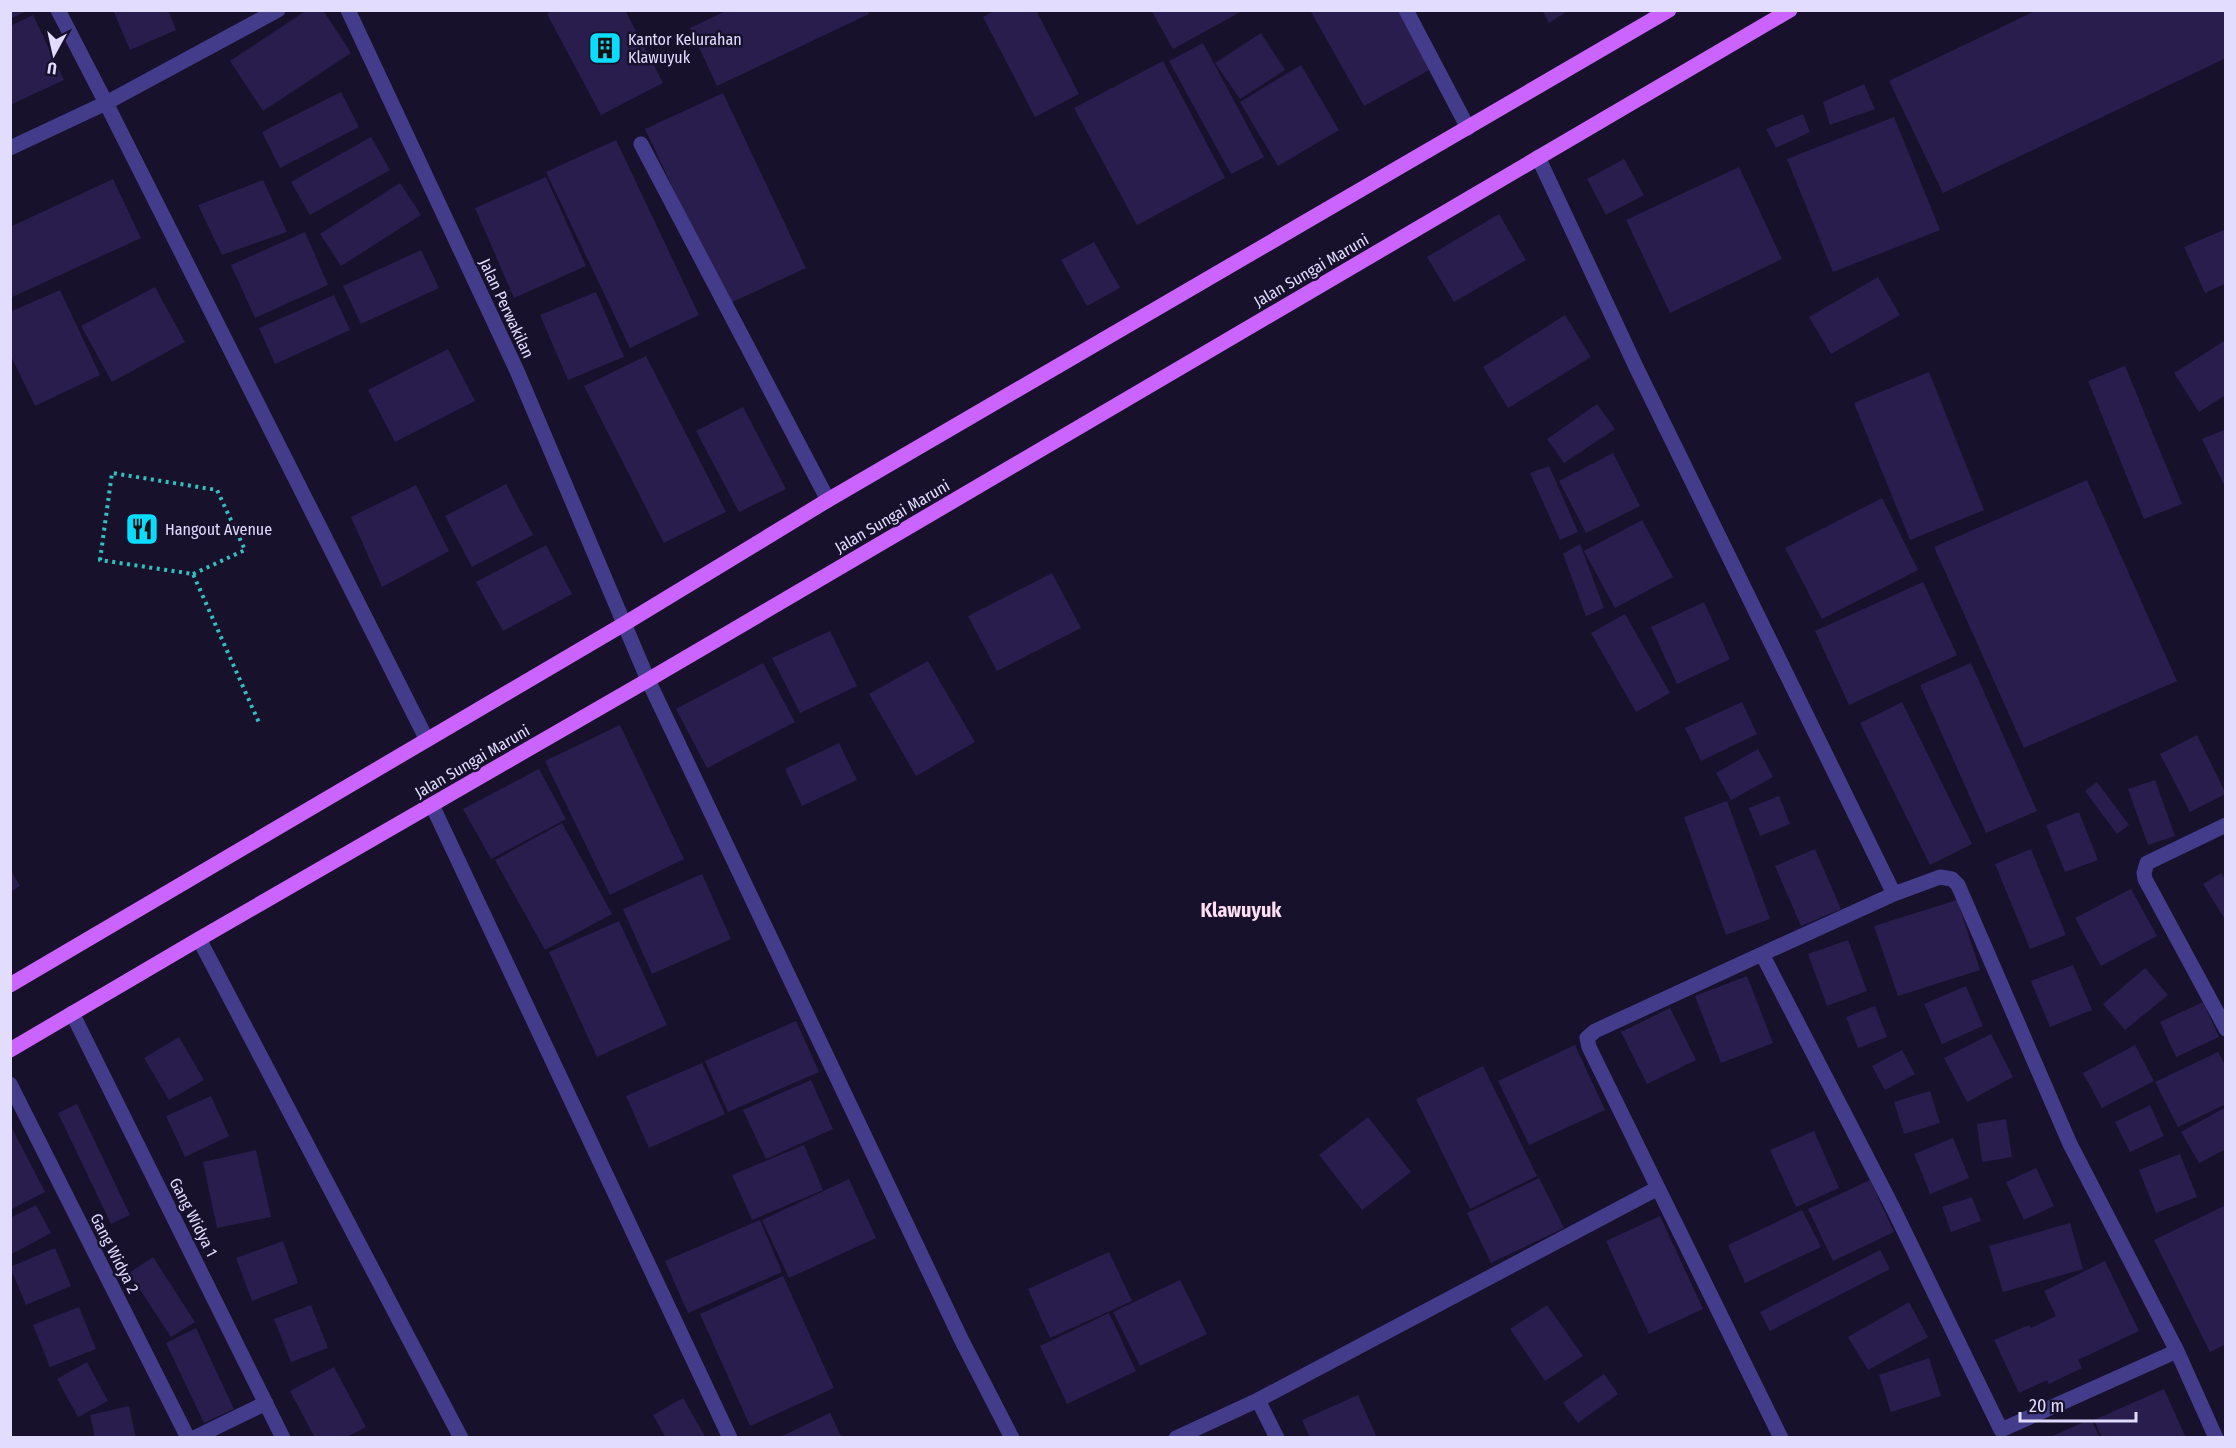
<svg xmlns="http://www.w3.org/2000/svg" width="2236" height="1448" font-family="'Fira Sans Condensed',sans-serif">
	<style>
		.building { fill: #291d4d }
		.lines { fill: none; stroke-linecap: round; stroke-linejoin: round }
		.path { stroke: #30c0bd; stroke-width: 4; stroke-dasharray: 3 4.5; stroke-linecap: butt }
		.minor { stroke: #423c8b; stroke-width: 15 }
		.major { stroke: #cb63ff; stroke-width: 15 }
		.labels { text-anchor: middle; stroke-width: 5; stroke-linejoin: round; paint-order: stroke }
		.poi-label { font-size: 16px; fill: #e2dcff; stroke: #17112c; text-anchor: start }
		.street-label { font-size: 16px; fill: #e2dcff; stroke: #17112c }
		.quarter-label { font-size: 20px; font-weight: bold; fill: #ffdef2; stroke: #17112c }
	</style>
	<rect width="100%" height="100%" fill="#17112c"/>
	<!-- building -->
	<path class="building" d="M10 10H29L10 19Z
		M113 10H168L176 30 130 50Z
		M307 10H323L351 53 263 111 230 61Z
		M553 10H625L663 83 601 115 547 14Z
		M728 10H868L869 14 717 86 690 28Z
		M995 10H1036L1079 94 1035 117 983 17Z
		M1151 10H1244L1173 49Z
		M1310 10H1399L1431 69 1364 106Z
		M1542 10H1569L1549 23Z
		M2037 10H2226V58L1943 193 1889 81Z
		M33 15 64 80 10 105V26Z
		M1261 33 1285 70 1240 99 1215 63Z
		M1203 43 1264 157 1231 174 1169 61Z
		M1163 61 1225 178 1137 225 1074 108Z
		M1301 65 1339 130 1278 166 1240 102Z
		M1864 84 1875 109 1830 125 1823 102Z
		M341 92 359 127 280 168 262 132Z
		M723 93 806 268 728 304 645 129Z
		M1803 114 1810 132 1776 148 1766 129Z
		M1894 117 1940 230 1833 272 1787 159Z
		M371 137 390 170 310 215 291 182Z
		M616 140 699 315 630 348 546 172Z
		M1624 159 1644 195 1606 215 1587 179Z
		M1739 167 1782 259 1670 313 1626 220Z
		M546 177 586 266 514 298 475 208Z
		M113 179 141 238 10 298V227Z
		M263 180 287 232 222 255 198 205Z
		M400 183 421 215 341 266 320 234Z
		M1499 214 1526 260 1454 302 1427 257Z
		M2226 229V283L2205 293 2184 247Z
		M305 232 328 285 255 318 231 265Z
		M1094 242 1120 288 1087 306 1061 260Z
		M421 250 439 288 361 324 343 286Z
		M1878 277 1900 315 1831 354 1809 317Z
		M155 287 185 342 112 382 81 326Z
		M60 290 100 375 35 406 10 354V312Z
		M596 292 624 357 568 380 540 315Z
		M334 295 350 330 275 364 259 328Z
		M1565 315 1591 357 1508 408 1483 367Z
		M2226 340V395L2199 412 2174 373Z
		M448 349 475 401 395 442 368 390Z
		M646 356 726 512 664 543 584 386Z
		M2125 366 2182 504 2144 519 2088 381Z
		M1929 372 1984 510 1910 540 1854 403Z
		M1597 404 1615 429 1564 463 1547 439Z
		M743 407 786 489 739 512 696 431Z
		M2226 429V489L2202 439Z
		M1613 453 1640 506 1586 533 1559 481Z
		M1549 466 1578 532 1560 540 1530 473Z
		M2087 480 2177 681 2024 748 1934 547Z
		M506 484 533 535 472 567 445 516Z
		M416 485 449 551 382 587 351 517Z
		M1882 498 1918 570 1822 619 1785 548Z
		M1642 520 1673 577 1615 608 1584 551Z
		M1580 544 1604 608 1586 616 1563 554Z
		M546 545 572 594 503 631 476 582Z
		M1052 573 1081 628 997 671 968 616Z
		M1923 582 1957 655 1849 705 1815 631Z
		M1704 602 1730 659 1677 684 1651 627Z
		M1625 614 1670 693 1636 712 1591 633Z
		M830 631 857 686 800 713 772 658Z
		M928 661 975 742 916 776 869 694Z
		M763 663 795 722 707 768 676 709Z
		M1971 663 2037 811 1986 833 1920 685Z
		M1742 702 1757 734 1701 761 1685 728Z
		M1902 702 1972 844 1930 865 1860 723Z
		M620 725 684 859 610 895 545 761Z
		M2197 735 2226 794 2190 812 2160 754Z
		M839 743 857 780 802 806 785 769Z
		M1758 749 1773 777 1731 800 1716 773Z
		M539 769 566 819 491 859 463 809Z
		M2155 780 2175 836 2148 845 2128 789Z
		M2097 782 2129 825 2117 834 2085 791Z
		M1779 796 1790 824 1760 836 1749 808Z
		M1727 801 1770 919 1726 935 1684 817Z
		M2079 812 2098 860 2065 872 2046 825Z
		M562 823 612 914 545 950 495 860Z
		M1815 849 1841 909 1801 926 1775 866Z
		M2031 849 2066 935 2030 949 1995 864Z
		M10 869 20 886 10 892Z
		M2221 873 2226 880V921L2203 884Z
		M702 874 731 939 652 974 623 909Z
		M2131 889 2157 936 2101 966 2075 918Z
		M1957 900 1980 970 1898 996 1874 926Z
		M619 921 667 1025 597 1057 549 952Z
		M1848 940 1867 991 1827 1006 1808 954Z
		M2073 965 2092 1010 2050 1027 2031 981Z
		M2145 968 2168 995 2125 1030 2103 1004Z
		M1747 976 1773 1043 1721 1063 1695 996Z
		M1966 986 1983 1026 1942 1044 1924 1004Z
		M2203 1002 2219 1037 2176 1057 2160 1022Z
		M1875 1006 1887 1037 1858 1048 1846 1017Z
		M1670 1008 1696 1060 1647 1084 1621 1032Z
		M796 1021 819 1072 728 1112 705 1061Z
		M1991 1034 2013 1077 1967 1102 1944 1058Z
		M179 1037 204 1080 169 1100 144 1058Z
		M1575 1045 1605 1110 1529 1145 1498 1081Z
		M2135 1045 2154 1081 2102 1108 2083 1073Z
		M1902 1050 1915 1074 1885 1090 1872 1066Z
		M2218 1052 2226 1067V1104L2178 1127 2155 1082Z
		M702 1063 725 1114 649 1148 626 1096Z
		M1483 1066 1537 1176 1470 1209 1416 1099Z
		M811 1080 833 1129 766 1159 743 1110Z
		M1930 1091 1940 1123 1904 1134 1894 1102Z
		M211 1096 229 1136 185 1157 166 1116Z
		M77 1104 130 1215 111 1224 58 1113Z
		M2150 1105 2164 1136 2130 1152 2115 1122Z
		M2226 1107V1149L2199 1163 2181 1132Z
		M1368 1117 1411 1172 1362 1210 1319 1155Z
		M2006 1119 2012 1157 1982 1162 1977 1124Z
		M13 1130 45 1192 10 1210V1132Z
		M1814 1131 1839 1188 1796 1207 1770 1150Z
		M1953 1138 1969 1178 1930 1194 1914 1154Z
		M804 1145 823 1190 752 1220 732 1175Z
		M256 1150 271 1217 217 1228 203 1162Z
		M2180 1154 2197 1197 2156 1213 2139 1170Z
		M2036 1168 2054 1206 2024 1220 2006 1182Z
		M1539 1178 1564 1228 1491 1263 1467 1213Z
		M849 1179 876 1238 789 1278 762 1220Z
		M1870 1180 1894 1232 1833 1261 1808 1209Z
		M1972 1197 1981 1221 1951 1232 1942 1207Z
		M36 1205 51 1233 10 1255V1218Z
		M2226 1205V1344L2210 1352 2154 1240Z
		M1802 1210 1821 1247 1745 1283 1728 1245Z
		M1660 1216 1703 1309 1649 1334 1606 1241Z
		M760 1220 782 1272 688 1313 665 1261Z
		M2070 1223 2083 1269 2003 1292 1989 1246Z
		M283 1241 298 1283 252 1301 236 1258Z
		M55 1248 71 1286 26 1305 10 1267Z
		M1880 1250 1890 1269 1770 1331 1760 1312Z
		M1109 1252 1132 1301 1050 1338 1028 1289Z
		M153 1257 195 1322 171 1337 129 1273Z
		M2105 1261 2139 1331 2078 1360 2082 1368 2049 1384 2047 1380 2019 1393 1994 1340 2029 1325 2031 1328 2056 1316 2044 1291Z
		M783 1276 834 1388 750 1426 700 1314Z
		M1180 1280 1207 1334 1140 1366 1113 1312Z
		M1909 1302 1928 1337 1868 1370 1848 1337Z
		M311 1305 328 1348 291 1362 274 1319Z
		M1547 1305 1583 1356 1545 1381 1510 1329Z
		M79 1307 96 1349 50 1367 33 1325Z
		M1109 1313 1136 1371 1067 1404 1040 1346Z
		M196 1328 234 1409 204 1423 166 1343Z
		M1929 1358 1941 1396 1891 1412 1879 1375Z
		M87 1362 108 1401 78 1417 57 1379Z
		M334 1367 366 1427 345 1438H315L290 1391Z
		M1604 1374 1618 1394 1578 1423 1563 1403Z
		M2164 1389 2186 1438H2102L2094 1420Z
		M1358 1395 1377 1438H1310L1302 1420Z
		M683 1398 706 1438H666L653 1415Z
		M129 1406 136 1438H95L90 1415Z
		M830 1413 842 1438H778Z
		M2091 1419 2100 1438H2048Z"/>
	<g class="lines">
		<!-- path -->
		<path class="path" d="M193 574 245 550 217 490 112 473 100 560 193 574 260 725"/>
		<!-- minor -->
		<path class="minor" d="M58 10 106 103 427 740
			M348 10 517 371 648 680 962 1341 1012 1438
			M1406 10 1468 128
			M641 144 828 500
			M10 148 106 103 278 10
			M1538 157 1637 369 1894 894
			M432 805 730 1438
			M2226 825 2147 863 2144 873 2145 879 2226 1029
			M1940 877 1952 879 1958 885 2070 1144 2177 1351 2001 1430 1893 1208 1762 954 1894 894Z
			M199 939 461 1438
			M72 1013 283 1438
			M10 1084 188 1438
			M1658 1188 1781 1438
			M2177 1351 2216 1438
			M1258 1400 1277 1438
			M194 1438 266 1403
			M1176 1438 1258 1400 1658 1188 1589 1047 1587 1038 1595 1031 1762 954"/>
		<!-- major -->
		<path class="major" d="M10 985 624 624 828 500 1669 10
			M10 1050 199 939 648 680 1790 10"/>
	</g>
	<!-- icons -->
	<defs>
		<symbol id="building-square" viewBox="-11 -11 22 22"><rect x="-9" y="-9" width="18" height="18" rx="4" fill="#08dcff" stroke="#17112c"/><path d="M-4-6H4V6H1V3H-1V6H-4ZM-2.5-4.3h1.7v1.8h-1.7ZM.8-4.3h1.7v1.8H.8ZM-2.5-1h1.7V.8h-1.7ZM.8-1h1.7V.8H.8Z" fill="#111"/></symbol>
		<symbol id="restaurant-square" viewBox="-11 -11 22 22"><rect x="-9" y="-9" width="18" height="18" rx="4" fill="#08dcff" stroke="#17112c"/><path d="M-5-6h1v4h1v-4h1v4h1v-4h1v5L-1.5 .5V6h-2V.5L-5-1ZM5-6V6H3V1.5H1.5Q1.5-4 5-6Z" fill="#111"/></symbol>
	</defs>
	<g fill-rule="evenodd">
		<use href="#building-square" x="586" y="29" width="38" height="38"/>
		<use href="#restaurant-square" x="123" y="510" width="38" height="38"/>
	</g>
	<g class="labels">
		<!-- poi labels -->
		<g class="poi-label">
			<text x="628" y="45">Kantor Kelurahan<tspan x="628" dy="18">Klawuyuk</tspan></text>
			<text x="165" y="535">Hangout Avenue</text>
		</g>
		<!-- street labels -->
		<g class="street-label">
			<text transform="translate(1311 270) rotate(-30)" y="6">Jalan Sungai Maruni</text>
			<text transform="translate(507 308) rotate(65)" y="6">Jalan Perwakilan</text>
			<text transform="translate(892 516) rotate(-30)" y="6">Jalan Sungai Maruni</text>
			<text transform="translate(472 761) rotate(-30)" y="6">Jalan Sungai Maruni</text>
			<text transform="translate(194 1217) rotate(63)" y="6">Gang Widya 1</text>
			<text transform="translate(115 1253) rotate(63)" y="6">Gang Widya 2</text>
		</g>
		<!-- quarter labels -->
		<g class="quarter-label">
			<text x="1241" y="917">Klawuyuk</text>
		</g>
	</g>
	<!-- border -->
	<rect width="2236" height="1448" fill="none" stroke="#e2dcff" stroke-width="24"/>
	<!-- north arrow -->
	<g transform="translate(54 54) rotate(188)" stroke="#17112c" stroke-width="4.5" paint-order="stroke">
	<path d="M0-4.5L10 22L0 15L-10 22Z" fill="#e2dcff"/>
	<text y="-9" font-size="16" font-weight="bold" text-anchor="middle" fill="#e2dcff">U</text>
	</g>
	<!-- scale -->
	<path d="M2020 1412v9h116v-9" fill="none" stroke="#e2dcff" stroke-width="3"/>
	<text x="2029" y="1412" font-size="18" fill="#e2dcff" stroke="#17112c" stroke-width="4.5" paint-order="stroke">20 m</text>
</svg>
